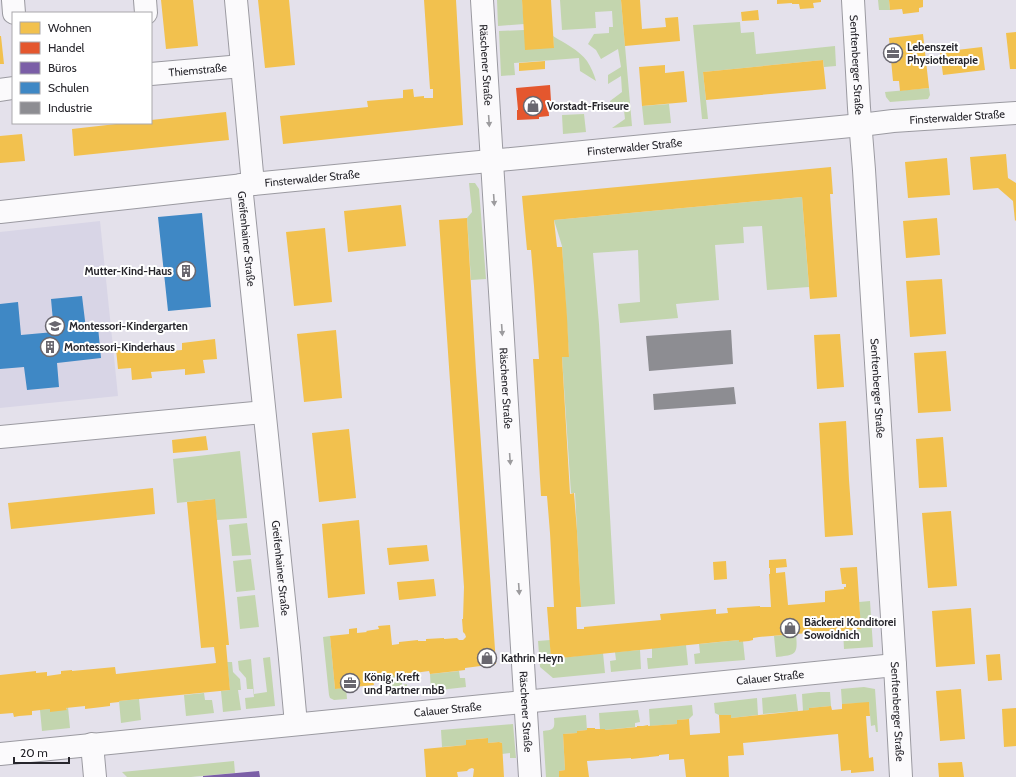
<svg xmlns="http://www.w3.org/2000/svg" width="1016" height="777" font-family="Cabin,sans-serif">
	<style>
		.education { fill: #d8d5e6 }
		.green { fill: #c3d5ae }
		.homes { fill: #f2c14e }
		.shops { fill: #e4572e }
		.offices { fill: #7b5ea7 }
		.schools { fill: #3f88c5 }
		.industry { fill: #8d8d92 }
		.lines { fill: none; stroke-linecap: round; stroke-linejoin: round }
		.minor-casing { stroke: #9b9aa1; stroke-width: 24 }
		.minor { stroke: #fbfafc; stroke-width: 22 }
		.oneway { fill: #9c9b9e }
		.labels { text-anchor: middle; stroke-width: 4; stroke-linejoin: round; paint-order: stroke }
		.poi-label { font-size: 11px; font-weight: bold; fill: #27262c; stroke: #fff; text-anchor: start }
		.street-label { font-size: 11px; fill: #27262c; stroke: #fff }
	</style>
	<rect width="100%" height="100%" fill="#e4e1eb"/>
	<!-- education -->
	<path class="education" d="M100 221 118 396 0 408V232Z"/>
	<!-- green -->
	<path class="green" d="M497 0H522L524 24 498 26Z
		M560 0H621L632 126 612 128 625 119 623 102 611 110 610 101 622 92 621 76 608 84V75L621 67 618 49 601 59 596 50 588 44 594 34 609 33V27H613L612 11 595 12 596 28 562 30Z
		M878 0H889L890 10H879Z
		M740 22 741 33 754 32 756 54 835 46 836 66 824 67 823 60 703 72 708 119H702L693 25Z
		M524 30 554 48 553 36C564 43 579 50 587 61 591 67 594 74 596 81L580 71 579 58 514 63 515 75 501 76 499 31Z
		M929 88 930 95 928 99 890 102 886 97 885 92Z
		M669 104 671 123 644 125 642 106Z
		M584 114 586 132 563 134 562 115Z
		M469 183H475L479 189 486 279 471 280 467 218 472 212Z
		M802 197 809 287 767 290 762 226 743 227 744 243 715 245 719 300 676 304 678 318 620 323 618 304 640 302 638 250 593 253 599 324 615 604 581 607 575 493H571L562 357H569L562 246 554 220Z
		M240 451 247 518 217 520 214 499 177 503 173 459Z
		M247 523 251 555 232 556 229 525Z
		M251 559 255 590 236 592 233 561Z
		M255 595 259 627 240 629 237 597Z
		M870 601 873 647 844 649 843 631 861 629 859 602Z
		M796 634C798 655 796 655 776 657L774 636Z
		M330 636 335 689 346 687 347 699 334 700 330 698 329 695 323 637Z
		M550 640 551 659 603 653 605 673 553 678 540 667 538 641Z
		M739 640V642L743 641 745 660 695 664 694 654 700 653 699 644Z
		M686 645 688 665 648 669 647 658H652V648Z
		M640 650 641 669 611 672 610 661 616 660 615 652Z
		M270 657 275 706 246 709 245 698 254 697 253 689H247L246 678 239 670 238 661 251 659 254 694 267 692 263 658Z
		M227 662H232L233 672 240 679 241 690H238L241 710 223 712 221 691 230 690Z
		M459 671 460 678H465L466 687 431 691 430 674Z
		M394 675V677H402V685L407 684V687L403 688 404 693 385 695 383 676Z
		M864 687 875 689 878 732H876L875 725 871 726 869 703 842 704 841 689Z
		M819 692H830L831 706 809 708V710L803 711 802 694Z
		M204 693 205 700H212L214 713 186 716 184 695Z
		M796 694 798 711 763 714 762 698Z
		M757 698 758 715 731 718V715H719L715 713 714 703Z
		M139 699 141 720 121 723 119 701Z
		M692 705 693 715 689 719 677 720V724L650 726 649 709Z
		M68 707 70 728 42 731 40 710 50 709 67 710 66 708Z
		M638 710 640 722 635 723V727L605 730V729H600L599 713Z
		M586 715 587 730 577 731V733L563 734 565 770 559 771V777H546L543 731C554 730 555 729 554 718Z
		M513 724 516 758H510V753L502 754V743L499 742 488 743V738L466 740V745L442 747 441 730Z
		M234 761 235 773 191 777H127L122 772Z"/>
	<!-- homes -->
	<path class="homes" d="M161 0H193L198 46 166 49Z
		M258 0H289L295 65 265 68Z
		M424 0H456L463 125 283 144 280 116 368 107 367 101 403 98V90L413 89 414 97 424 96V98H433V89H430Z
		M522 0H551L554 48 525 50Z
		M621 0H640L642 29 666 27 665 18 678 17 680 41 625 46Z
		M777 0H821V2L813 3 814 8 800 9 799 4H792V3L777 4Z
		M889 0H923V7L919 8V12L903 14 902 9 890 10Z
		M758 10 759 20 742 21 741 12Z
		M1016 32V69H1010L1006 33Z
		M923 34 929 88 900 91 899 81H893L889 38Z
		M0 36H1L4 64H0Z
		M982 47 985 70 943 75 940 52Z
		M823 60 826 89 706 100 703 72Z
		M545 61V69L519 71V63Z
		M665 65V73L684 71 687 102 642 106 639 67Z
		M226 112 229 140 74 156 72 129 125 123H151V120Z
		M22 134 25 161 0 163V136Z
		M1006 154 1008 178 1016 183V220L1015 221 1013 201 998 188 973 190 970 157Z
		M947 158 950 195 908 198 905 162Z
		M831 167 833 194H830L837 297 810 299 802 197 554 220 557 247H562L567 317 569 357H562L570 494 574 493 577 531 581 607H576L577 629H584V627L661 620 660 614 716 609V614L728 613 727 608 760 606V607H771L769 574H770V568H769V560L786 559 787 567 776 568V573L785 572 788 605 825 602V591L844 589V587H846V584H842L840 568 857 567 861 629 843 631V632L841 634 835 635 833 633V631L759 637 753 638V640L749 641 739 642V640L718 642 551 659 547 607H554L550 533 547 496H541L533 359H539L534 286 531 250H527L522 196Z
		M401 205 406 246 348 252 344 211Z
		M467 218 476 371 496 664 465 668V670L457 671 430 674 429 671 414 673 406 674V676L394 677V675L383 676 384 680 373 681 374 685 335 689 330 636 349 634V629L357 628V633L367 632 366 631 379 629 378 626 390 625 392 645 399 644V642L418 640V641H426V639L444 638V639L457 638 459 640H463L466 637 465 634 463 632 462 619H463L464 587 439 220Z
		M937 218 940 255 906 258 903 221Z
		M325 228 332 302 294 306 286 232Z
		M942 279 946 334 910 337 906 281Z
		M336 330 342 398 304 402 297 334Z
		M840 334 844 387 817 389 814 335Z
		M215 339 217 359 203 360 205 373 185 375V369L151 372 152 378 132 380 131 368 118 369 116 349 148 345 149 353 182 350V343Z
		M946 351 951 411 918 413 914 353Z
		M846 421 849 480 853 535 825 537 819 423Z
		M349 429 356 498 319 502 312 433Z
		M206 436 208 450 173 453 172 440Z
		M943 437 947 487 919 488 916 439Z
		M153 488 155 514 11 529 8 503Z
		M215 499 229 645H226L230 690 119 701V702L110 703V706L102 707 85 709V706L66 708 67 710 50 712V709L32 711V715L19 716 14 717 13 713 0 714V675L36 671V673L47 672V676L61 674V671L72 670V671L115 667 116 674 216 663 214 647 201 648 187 502Z
		M951 511 957 586 928 588 922 513Z
		M359 520 365 594 328 598 322 524Z
		M427 545 429 561 389 565 387 548Z
		M726 561 727 579 714 580 713 562Z
		M434 579 436 596 399 600 397 582Z
		M971 608 975 664 936 667 932 611Z
		M1000 654 1002 680 988 681 986 655Z
		M961 689 965 739 940 741 936 691Z
		M869 702 870 716H866L869 758 873 757 874 771 851 773V770L841 771 838 734 743 743 744 755 728 756 729 777H686L684 759 669 760V754L659 755V756L631 759V758L587 761 589 777H559V771L565 770 563 734 577 733V731L587 730V728H595V729H605V730L637 727V726H643L648 725V726L677 724V720L689 719 690 735 720 733 719 715H731V718L809 710V708L831 706 832 710 842 709V704Z
		M1016 708V746L1004 747 1002 709Z
		M488 738V743L499 742 502 743 504 777H473L474 769 472 768 469 769 467 771 457 772 458 777H426L424 749 466 745V740Z
		M962 762 964 777H939L938 763Z"/>
	<!-- shops -->
	<path class="shops" d="M550 85 551 101 548 102 549 116 539 117V119L517 120V110H518L516 88Z"/>
	<!-- offices -->
	<path class="offices" d="M259 771 260 777H203V776Z"/>
	<!-- schools -->
	<path class="schools" d="M202 213 211 307 168 311 158 217Z
		M82 296 86 329 98 327 101 358 57 363 59 387 27 390 24 367 0 369V304L18 302 21 335 54 332 51 299Z"/>
	<!-- industry -->
	<path class="industry" d="M731 330 733 364 649 371 646 336Z
		M734 387 736 404 654 410 653 394Z"/>
	<g class="lines">
		<defs>
			<g id="minor">
				<path d="M13 0 14 13"/>
				<path d="M145 0 146 13"/>
				<path d="M236 0 253 184"/>
				<path id="s1" d="M482 0 530 777"/>
				<path id="s2" d="M853 0 859 108 864 170 870 267 895 665 901 777"/>
				<path id="s3" d="M151 74 242 66"/>
				<path d="M0 90 13 88"/>
				<path id="s4" d="M241 185 289 648 296 724"/>
				<path id="s5" d="M0 212 253 184 861 125 893 121 1016 113"/>
				<path d="M0 437 264 412"/>
				<path d="M92 744 95 777"/>
				<path id="s6" d="M0 754 895 665"/>
			</g>
		</defs>
		<!-- minor casing -->
		<use href="#minor" class="minor-casing"/>
		<!-- minor -->
		<use href="#minor" class="minor"/>
	</g>
	<!-- one-way arrows -->
	<defs><path id="oneway-solid" d="M-6-.8H1V-3.2L6.5 0L1 3.2V.8H-6Z"/></defs>
	<g class="oneway">
		<use href="#oneway-solid" transform="translate(489 121) rotate(86)"/>
		<use href="#oneway-solid" transform="translate(494 200) rotate(86)"/>
		<use href="#oneway-solid" transform="translate(502 330) rotate(86)"/>
		<use href="#oneway-solid" transform="translate(510 459) rotate(86)"/>
		<use href="#oneway-solid" transform="translate(519 589) rotate(86)"/>
	</g>
	<!-- icons -->
	<defs>
		<symbol id="office-ring" viewBox="-11 -11 22 22"><circle r="9.5" fill="#fff" stroke="#69676f" stroke-width="1.5"/><path d="M-6-3h4V-5.5h4V-3h4V5H-6ZM-1-4.5V-3h2v-1.5ZM-6 0V1H6V0Z" fill="#69676f"/></symbol>
		<symbol id="shop-ring" viewBox="-11 -11 22 22"><circle r="9.5" fill="#fff" stroke="#69676f" stroke-width="1.5"/><path d="M-5-2.5h2.3a2.7 3.5 0 0 1 5.4 0H5L5.5 6h-11ZM-1.5-2.5h3a1.5 2.3 0 0 0-3 0Z" fill="#69676f"/></symbol>
		<symbol id="building-ring" viewBox="-11 -11 22 22"><circle r="9.5" fill="#fff" stroke="#69676f" stroke-width="1.5"/><path d="M-4-6H4V6H1V3H-1V6H-4ZM-2.5-4.3h1.7v1.8h-1.7ZM.8-4.3h1.7v1.8H.8ZM-2.5-1h1.7V.8h-1.7ZM.8-1h1.7V.8H.8Z" fill="#69676f"/></symbol>
		<symbol id="school-ring" viewBox="-11 -11 22 22"><circle r="9.5" fill="#fff" stroke="#69676f" stroke-width="1.5"/><path d="M0-5L7-2L0 1L-7-2ZM-4 1L0 2.5L4 1V4Q0 6-4 4Z" fill="#69676f"/></symbol>
	</defs>
	<g fill-rule="evenodd">
		<use href="#office-ring" x="882" y="42" width="22" height="22"/>
		<use href="#shop-ring" x="522" y="95" width="22" height="22"/>
		<use href="#building-ring" x="175" y="260" width="22" height="22"/>
		<use href="#school-ring" x="44" y="315" width="22" height="22"/>
		<use href="#building-ring" x="39" y="336" width="22" height="22"/>
		<use href="#shop-ring" x="779" y="617" width="22" height="22"/>
		<use href="#shop-ring" x="476" y="647" width="22" height="22"/>
		<use href="#office-ring" x="339" y="672" width="22" height="22"/>
	</g>
	<g class="labels">
		<!-- poi labels -->
		<g class="poi-label">
			<text x="907" y="51">Lebenszeit<tspan x="907" dy="13">Physiotherapie</tspan></text>
			<text x="547" y="110">Vorstadt-Friseure</text>
			<text x="172" y="275" text-anchor="end">Mutter-Kind-Haus</text>
			<text x="69" y="330">Montessori-Kindergarten</text>
			<text x="64" y="351">Montessori-Kinderhaus</text>
			<text x="804" y="626">Bäckerei Konditorei<tspan x="804" dy="13">Sowoidnich</tspan></text>
			<text x="501" y="662">Kathrin Heyn</text>
			<text x="364" y="681">König, Kreft<tspan x="364" dy="13">und Partner mbB</tspan></text>
		</g>
		<!-- street labels -->
		<g class="street-label">
			<text dy="4" stroke="none"><textPath href="#s1" startOffset="65">Räschener Straße</textPath></text>
			<text dy="4" stroke="none"><textPath href="#s2" startOffset="65">Senftenberger Straße</textPath></text>
			<text dy="4" stroke="none"><textPath href="#s3" startOffset="47">Thiemstraße</textPath></text>
			<text dy="4" stroke="none"><textPath href="#s5" startOffset="962">Finsterwalder Straße</textPath></text>
			<text dy="4" stroke="none"><textPath href="#s5" startOffset="638">Finsterwalder Straße</textPath></text>
			<text dy="4" stroke="none"><textPath href="#s5" startOffset="314">Finsterwalder Straße</textPath></text>
			<text dy="4" stroke="none"><textPath href="#s4" startOffset="54">Greifenhainer Straße</textPath></text>
			<text dy="4" stroke="none"><textPath href="#s1" startOffset="389">Räschener Straße</textPath></text>
			<text dy="4" stroke="none"><textPath href="#s2" startOffset="389">Senftenberger Straße</textPath></text>
			<text dy="4" stroke="none"><textPath href="#s4" startOffset="385">Greifenhainer Straße</textPath></text>
			<text dy="4" stroke="none"><textPath href="#s6" startOffset="774">Calauer Straße</textPath></text>
			<text dy="4" stroke="none"><textPath href="#s6" startOffset="450">Calauer Straße</textPath></text>
			<text dy="4" stroke="none"><textPath href="#s1" startOffset="713">Räschener Straße</textPath></text>
			<text dy="4" stroke="none"><textPath href="#s2" startOffset="713">Senftenberger Straße</textPath></text>
		</g>
	</g>
	<!-- legend -->
	<rect x="12" y="12" width="140" height="112" fill="#ffffff" stroke="#a9a8ab"/>
	<rect x="20" y="22" width="20" height="12" fill="#f2c14e" stroke="#a9a8ab"/>
	<text x="48" y="32" font-size="12" fill="#27262c">Wohnen</text>
	<rect x="20" y="42" width="20" height="12" fill="#e4572e" stroke="#a9a8ab"/>
	<text x="48" y="52" font-size="12" fill="#27262c">Handel</text>
	<rect x="20" y="62" width="20" height="12" fill="#7b5ea7" stroke="#a9a8ab"/>
	<text x="48" y="72" font-size="12" fill="#27262c">Büros</text>
	<rect x="20" y="82" width="20" height="12" fill="#3f88c5" stroke="#a9a8ab"/>
	<text x="48" y="92" font-size="12" fill="#27262c">Schulen</text>
	<rect x="20" y="102" width="20" height="12" fill="#8d8d92" stroke="#a9a8ab"/>
	<text x="48" y="112" font-size="12" fill="#27262c">Industrie</text>
	<!-- scale -->
	<path d="M14 757v6h55v-6" fill="none" stroke="#27262c" stroke-width="2"/>
	<text x="20" y="757" font-size="12" fill="#27262c" stroke="#ffffff" stroke-width="3" paint-order="stroke">20 m</text>
</svg>
